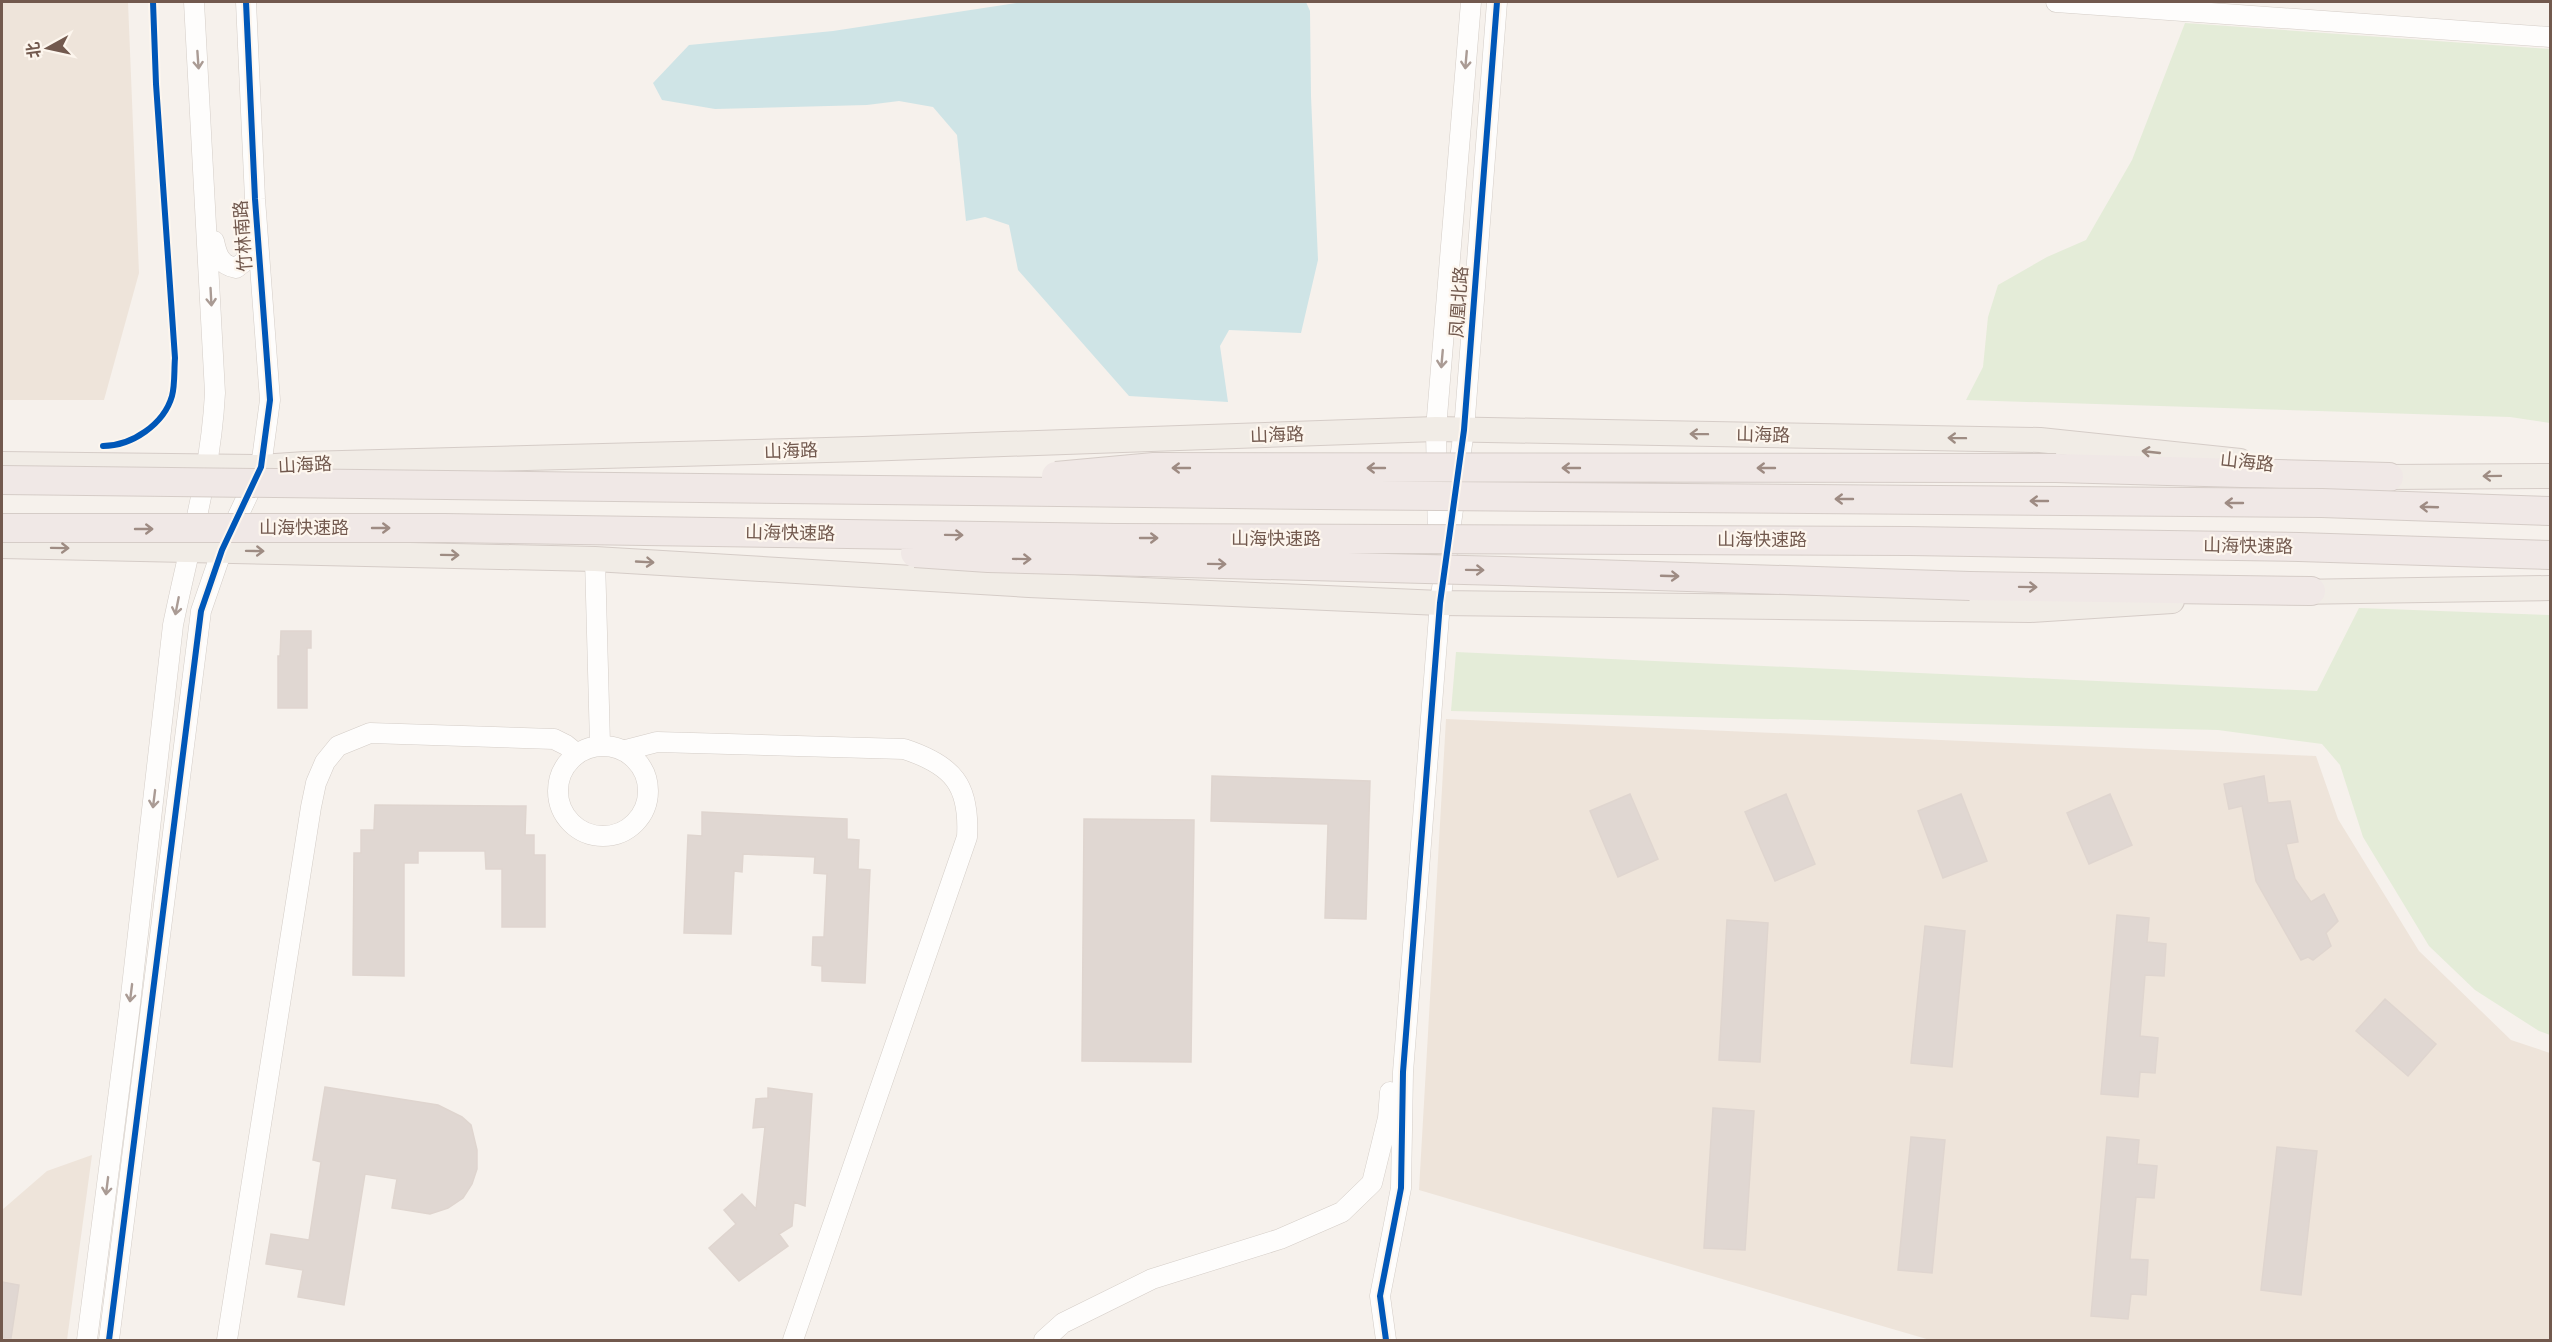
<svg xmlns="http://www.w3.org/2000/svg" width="2552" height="1342" font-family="Figtree,'Noto Sans SC',sans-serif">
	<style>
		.residential { fill: #eee4da }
		.green { fill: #e4ecd8 }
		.water { fill: #cfe4e6 }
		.building { fill: #e0d7d2; stroke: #dfd5cf; stroke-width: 1.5 }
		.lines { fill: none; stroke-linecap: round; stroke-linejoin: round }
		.minor-casing { stroke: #d4cdc7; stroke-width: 21 }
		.major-casing { stroke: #d5ccc7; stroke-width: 26 }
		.highway-casing { stroke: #d5ccc7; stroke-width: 30 }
		.minor { stroke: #fefdfc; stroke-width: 20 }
		.major { stroke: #f1ece6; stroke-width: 24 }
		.highway { stroke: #f0e8e6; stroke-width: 28 }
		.highway-bridge-casing { stroke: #d5ccc7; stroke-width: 30; stroke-linecap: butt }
		.highway-bridge { stroke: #f0e8e6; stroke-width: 28 }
		.cycleway-casing { stroke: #fdf6ee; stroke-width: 10 }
		.cycleway { stroke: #0057b8; stroke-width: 6 }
		.oneway { stroke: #aa9b94 }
		.oneway2 { stroke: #9e8c83 }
		.oneway3 { stroke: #9e8b83 }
		.labels { text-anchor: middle; stroke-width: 4.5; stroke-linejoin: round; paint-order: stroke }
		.street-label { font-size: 18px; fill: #72594e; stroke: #fdf6ee }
	</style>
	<rect width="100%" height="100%" fill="#f6f1ec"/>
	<!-- residential -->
	<path class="residential" d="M2 2H128L139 273 104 400H2Z
		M1446 719 2316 756 2338 819 2419 951 2511 1040 2550 1053V1340H1930L1419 1190Z
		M92 1155 67 1340H2V1210L47 1171Z"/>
	<!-- green -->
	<path class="green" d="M2185 23 2550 49V423L2510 417 1966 400 1983 367 1988 317 1998 285 2047 257 2086 240 2132 160Z
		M2359 608 2550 615V1035L2539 1031 2475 990 2429 946 2363 837 2340 765 2322 744 2218 730 1451 711 1456 652 2317 691Z"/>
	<!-- water -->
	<path class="water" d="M1023 2H1306L1310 11 1311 96 1318 260 1301 333 1229 330 1220 346 1228 402 1129 396 1018 270 1009 225 985 217 966 221 957 135 933 107 899 101 867 105 715 109 662 100 653 83 689 45 833 31Z"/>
	<!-- building -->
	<path class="building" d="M281 631H311V648H307V708H278V656H280Z
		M1212 776 1370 781 1366 919 1325 918 1328 824 1211 821Z
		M2264 776 2268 803 2290 801 2298 842 2286 844 2295 879 2311 902 2324 894 2338 921 2326 933 2331 946 2313 960 2308 957 2301 960 2256 881 2242 806 2229 809 2224 784Z
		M1630 794 1658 859 1618 877 1590 811Z
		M1786 794 1815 864 1775 881 1745 812Z
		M1961 794 1987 861 1943 878 1918 811Z
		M2110 794 2132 845 2089 864 2067 813Z
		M375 805 526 806 525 835H534V855H545V927H502V869H486L485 851H418V863H404V976L353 975 354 853H361V830H374Z
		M702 812 847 819V839L859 840 858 869 870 870 865 983 822 981V966L812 965 813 937H824L827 874 814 873 815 857 743 854 742 872 734 871 731 934 684 933 688 835 702 836Z
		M1084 819 1194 820 1191 1062 1082 1061Z
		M2117 915 2149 918 2147 942 2166 944 2164 976 2145 975 2140 1036 2158 1038 2155 1073 2140 1072 2138 1097 2101 1094Z
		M1727 920 1768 923 1760 1062 1719 1060Z
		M1925 926 1965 931 1952 1067 1911 1063Z
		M2385 999 2436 1044 2408 1076 2356 1031Z
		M325 1087 438 1105 462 1117 471 1125 477 1150V1169L472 1184 463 1198 448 1208 430 1214 392 1208 397 1179 365 1174 344 1305 298 1297 303 1270 266 1264 271 1234 309 1240 321 1162 313 1160Z
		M768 1088 812 1094 805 1206 794 1202 792 1226 779 1234 788 1246 739 1281 709 1248 736 1224 724 1210 742 1194 756 1209 765 1127 753 1128 756 1099 768 1098Z
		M1713 1108 1754 1111 1745 1250 1704 1248Z
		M1911 1137 1945 1140 1932 1273 1898 1270Z
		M2107 1137 2139 1140 2137 1164 2157 1166 2154 1198 2136 1197 2130 1259 2148 1260 2146 1295 2131 1294 2128 1319 2091 1316Z
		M2277 1147 2317 1151 2301 1295 2261 1290Z
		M2 1282 19 1285 11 1338H2Z"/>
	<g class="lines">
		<defs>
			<path id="minor" d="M2056 2 2550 37
				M214 241C217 255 220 265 236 268L245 261 253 234
				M1438 543 1436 429 1471 2
				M595 559 600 744
				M558 791a45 45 0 1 1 90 0a45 45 0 1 1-90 0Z
				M626 750 657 742 904 749C953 765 970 785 967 837L793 1340
				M87 1340 129 1013 173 625C189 547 211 472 215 393L194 2
				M109 1340 201 611 222 550 261 467 270 400 255 199 246 2
				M227 1340 311 807 316 783 325 762 338 746 370 733 554 739 566 745 576 753
				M1044 1340 1063 1323 1152 1279 1280 1239 1342 1212 1372 1183 1388 1118 1390 1092
				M1386 1340 1380 1296 1401 1188 1403 1072 1440 603 1464 430 1497 2"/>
			<path id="major" d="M2 464 261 467 305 464 863 449 1436 429 2040 440 2240 461
				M2370 475 2389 477 2550 476
				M2 546 595 559 1029 585 1440 603 2030 610 2172 601
				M2294 592 2550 588"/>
			<path id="highway" d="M2056 468 2389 477
				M1970 586 2311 591"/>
		</defs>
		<!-- minor casing -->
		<use href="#minor" class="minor-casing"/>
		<!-- major casing -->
		<use href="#major" class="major-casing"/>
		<!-- highway casing -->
		<use href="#highway" class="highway-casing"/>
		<!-- minor -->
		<use href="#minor" class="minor"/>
		<!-- major -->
		<use href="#major" class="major"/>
		<!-- highway -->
		<use href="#highway" class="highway"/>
		<defs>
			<path id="highway-bridge" d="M1056 476 1154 467 2056 468
				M2 480 1320 495 2322 503 2550 511
				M2 528H445L1115 538 1909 541 2299 547 2550 555
				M915 553 988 558 1503 571 1970 586"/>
		</defs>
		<!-- highway-bridge casing -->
		<use href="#highway-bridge" class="highway-bridge-casing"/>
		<!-- highway-bridge -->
		<use href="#highway-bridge" class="highway-bridge"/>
		<defs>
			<path id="cycleway" d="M103 446C132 446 164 424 172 396 175 385 174 370 175 358L156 84 153 2
				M109 1340 201 611 222 550 261 467 270 400 255 199 246 2
				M1386 1340 1380 1296 1401 1188 1403 1072 1440 603 1464 430 1497 2"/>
		</defs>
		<!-- cycleway casing -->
		<use href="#cycleway" class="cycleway-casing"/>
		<!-- cycleway -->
		<use href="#cycleway" class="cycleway"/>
	</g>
	<!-- one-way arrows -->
	<defs><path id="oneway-shaft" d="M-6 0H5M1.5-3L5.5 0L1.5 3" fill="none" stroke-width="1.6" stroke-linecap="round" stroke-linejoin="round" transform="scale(1.5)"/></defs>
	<g class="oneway">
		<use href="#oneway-shaft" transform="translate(198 60) rotate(86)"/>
		<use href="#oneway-shaft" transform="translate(1466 60) rotate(95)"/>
		<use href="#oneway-shaft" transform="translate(211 297) rotate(87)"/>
		<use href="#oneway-shaft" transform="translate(1442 359) rotate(95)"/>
		<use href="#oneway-shaft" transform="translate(177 606) rotate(101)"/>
		<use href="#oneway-shaft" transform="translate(154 799) rotate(97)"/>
		<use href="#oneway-shaft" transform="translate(131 993) rotate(97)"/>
		<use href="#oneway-shaft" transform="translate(107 1186) rotate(97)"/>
	</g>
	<g class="oneway2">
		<use href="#oneway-shaft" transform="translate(1699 434) rotate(-179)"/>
		<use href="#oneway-shaft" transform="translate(1957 438) rotate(-179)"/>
		<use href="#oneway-shaft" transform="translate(2151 452) rotate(-174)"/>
		<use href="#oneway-shaft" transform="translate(2492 476) rotate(179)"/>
		<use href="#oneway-shaft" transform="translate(60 548) rotate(1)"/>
		<use href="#oneway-shaft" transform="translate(255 551) rotate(1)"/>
		<use href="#oneway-shaft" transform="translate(450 555) rotate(1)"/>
		<use href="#oneway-shaft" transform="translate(645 562) rotate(3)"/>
	</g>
	<g class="oneway3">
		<use href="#oneway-shaft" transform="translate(1181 468) rotate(-180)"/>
		<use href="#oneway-shaft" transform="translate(1376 468) rotate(-180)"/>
		<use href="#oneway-shaft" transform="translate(1571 468) rotate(-180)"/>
		<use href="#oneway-shaft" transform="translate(1766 468) rotate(-180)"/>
		<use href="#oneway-shaft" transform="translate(1844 499) rotate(-180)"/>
		<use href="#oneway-shaft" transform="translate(2039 501) rotate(-180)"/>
		<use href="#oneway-shaft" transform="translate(2234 503) rotate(-180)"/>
		<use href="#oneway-shaft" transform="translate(2429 507) rotate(-178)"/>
		<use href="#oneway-shaft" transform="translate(381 528)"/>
		<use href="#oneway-shaft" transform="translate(144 529)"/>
		<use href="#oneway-shaft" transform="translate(954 535) rotate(1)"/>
		<use href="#oneway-shaft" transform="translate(1149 538)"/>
		<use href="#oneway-shaft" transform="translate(1022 559) rotate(1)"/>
		<use href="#oneway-shaft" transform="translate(1217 564) rotate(1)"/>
		<use href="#oneway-shaft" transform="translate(1475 570) rotate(1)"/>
		<use href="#oneway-shaft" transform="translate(1670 576) rotate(2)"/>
		<use href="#oneway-shaft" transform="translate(2028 587) rotate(1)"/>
	</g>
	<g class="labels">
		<!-- street labels -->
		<g class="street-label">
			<text transform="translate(243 236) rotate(-94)" y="6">竹林南路</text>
			<text transform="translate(1459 302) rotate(-86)" y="6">凤凰北路</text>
			<text transform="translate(1277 435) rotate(-2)" y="6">山海路</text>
			<text transform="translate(1763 435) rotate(1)" y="6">山海路</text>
			<text transform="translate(791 451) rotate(-2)" y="6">山海路</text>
			<text transform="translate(2247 462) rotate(6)" y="6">山海路</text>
			<text transform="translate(305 465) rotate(-3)" y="6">山海路</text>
			<text x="304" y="534">山海快速路</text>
			<text transform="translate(790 533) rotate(1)" y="6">山海快速路</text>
			<text x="1276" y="545">山海快速路</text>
			<text x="1762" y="546">山海快速路</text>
			<text transform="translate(2248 546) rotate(1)" y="6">山海快速路</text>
		</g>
	</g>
	<!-- border -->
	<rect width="2552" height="1342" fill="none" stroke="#72594e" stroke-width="6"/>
	<!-- north arrow -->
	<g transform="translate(48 48) rotate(262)" stroke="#fdf6ee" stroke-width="4.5" paint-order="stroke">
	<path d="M0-4.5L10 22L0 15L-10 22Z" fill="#72594e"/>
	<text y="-9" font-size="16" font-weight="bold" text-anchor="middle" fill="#72594e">北</text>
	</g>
</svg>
